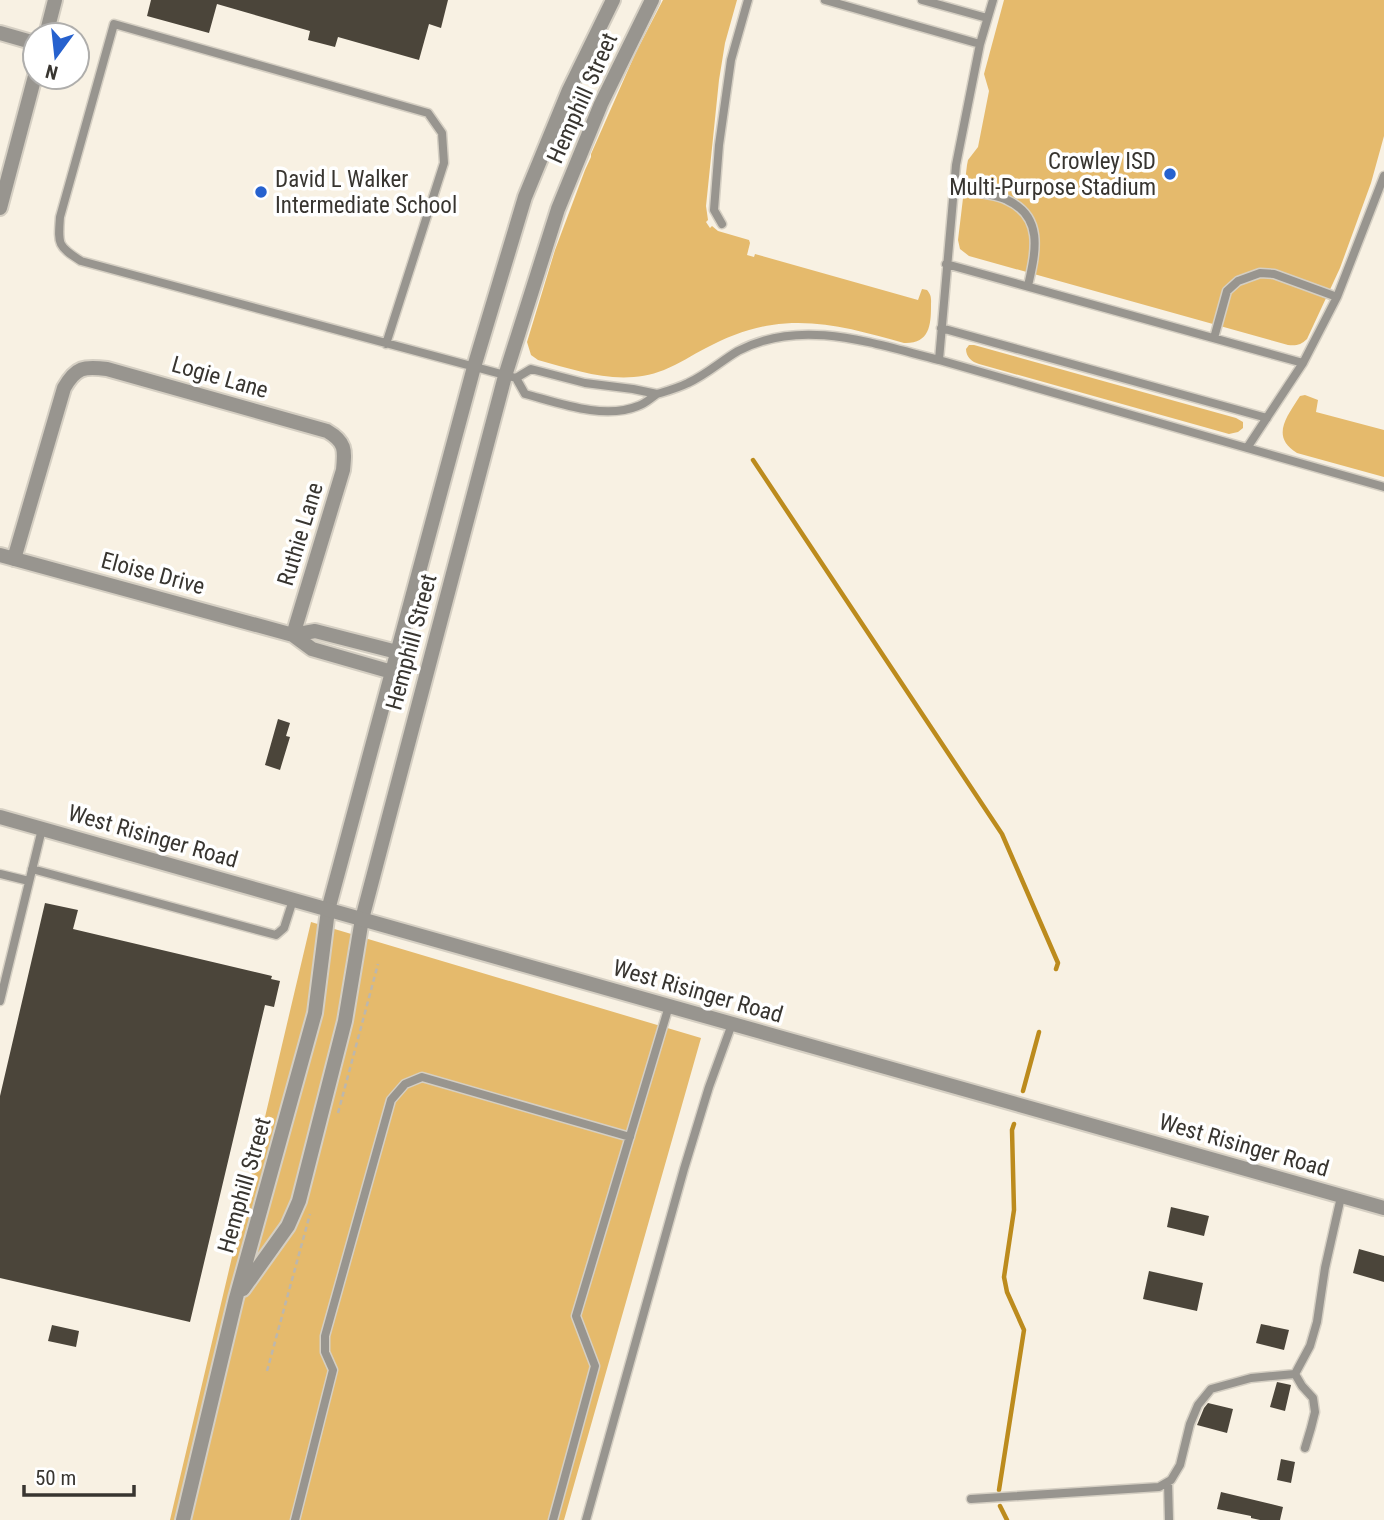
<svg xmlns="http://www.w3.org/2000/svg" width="1384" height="1520" font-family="'Roboto Condensed',sans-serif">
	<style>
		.green { fill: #e5ba6c }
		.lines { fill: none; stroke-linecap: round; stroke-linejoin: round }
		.stream { stroke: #bc8b1d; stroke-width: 4.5 }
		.building { fill: #4b453a }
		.service-casing { stroke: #d5cfc3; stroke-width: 11 }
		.minor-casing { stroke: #d5cfc3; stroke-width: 18 }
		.tertiary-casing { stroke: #d5cfc3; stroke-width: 18 }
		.path { stroke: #bdb7ac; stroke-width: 2.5; stroke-dasharray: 5 3.5; stroke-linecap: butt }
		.service { stroke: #98958f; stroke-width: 8 }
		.minor { stroke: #98958f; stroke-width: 14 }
		.tertiary { stroke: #98958f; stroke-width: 14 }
		.poi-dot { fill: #2661ce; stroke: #fff; stroke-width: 2.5 }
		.labels { text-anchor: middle; stroke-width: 7; stroke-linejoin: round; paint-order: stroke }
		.street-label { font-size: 23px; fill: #383530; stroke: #fff }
		.poi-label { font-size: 23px; fill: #383530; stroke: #fff; text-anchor: end }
	</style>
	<rect width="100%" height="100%" fill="#f8f1e3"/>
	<!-- green -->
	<path class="green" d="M663 0H737L725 43 719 80 706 206 708 220 706 222 710 228 712 226 718 231 749 240 750 243 747 255 754 257 755 254 918 300 922 289 927 290C932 296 931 299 931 306 931 326 929 344 904 343 860 331 818 318 772 325 749 328 727 337 706 348 692 355 679 364 664 370 621 387 579 371 538 360L531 355 527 342 555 250 585 170 591 157V154L636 52Z
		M1004 0H1384V136L1371 183 1340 268 1307 339C1301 345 1296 346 1288 345L969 256 960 249 958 240 967 165 968 160 978 147 989 91 984 74Z
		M969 345H974L1236 418 1243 422V428L1238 432 1229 434 979 364C972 362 966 357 966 349Z
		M1305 395 1318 400 1316 412 1384 430V477L1297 453C1271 437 1286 418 1298 399L1300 396Z
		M311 922 701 1038 564 1520H170Z"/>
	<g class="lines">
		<!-- stream -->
		<path class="stream" d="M753 460 1002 834 1058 963 1056 969
			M1023 1091 1039 1032
			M999 1490 1024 1330 1007 1292 1004 1277 1014 1210 1012 1130 1014 1124
			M1000 1506 1007 1520"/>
	</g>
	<!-- building -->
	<path class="building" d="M151 0H448L441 28 429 24 419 60 338 37 335 47 308 40 310 31 217 4 209 33 147 16Z
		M278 719 290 723 286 736 290 737 280 770 265 765Z
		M45 903 78 910 73 929 272 976 271 979 280 981 274 1007 265 1005 190 1322 0 1278V1096Z
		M1171 1207 1209 1216 1204 1236 1167 1227Z
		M1359 1249 1384 1256V1282L1353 1273Z
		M1149 1271 1203 1283 1197 1311 1143 1299Z
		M1261 1324 1289 1330 1284 1350 1256 1343Z
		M52 1325 79 1331 76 1347 48 1341Z
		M1277 1382 1291 1385 1285 1411 1270 1407Z
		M1208 1403 1233 1409 1227 1433 1197 1425 1204 1408Z
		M1281 1459 1295 1462 1291 1483 1277 1480Z
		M1221 1492 1283 1507 1280 1520H1260L1251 1518V1516L1217 1509Z"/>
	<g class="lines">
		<defs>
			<path id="service" d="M825 0 980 44
				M922 0 987 18
				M953 189C968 191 995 194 1007 200 1045 217 1035 254 1028 286
				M722 224 714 210 719 145 731 60 748 0
				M1337 297 1384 176
				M941 328 1267 418
				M1214 338 1227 291 1238 281 1260 273 1274 274 1337 297 1303 363
				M386 344 444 163 442 133 428 113 114 24 60 217C58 244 57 246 81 261L516 378 525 394C559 403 604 420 638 406 645 404 651 398 657 394L633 389 585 383 531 369 516 378
				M939 360 1247 448 1303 363 946 264
				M657 394C667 391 678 388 688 383 706 375 721 361 738 351 802 317 874 344 939 360L956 165 980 44 993 0
				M1247 448 1384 487
				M32 869 276 935 284 928 293 900
				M0 874 29 881
				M0 1001 42 829
				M1295 1374 1302 1386 1313 1398 1315 1412 1311 1428 1305 1448
				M1168 1482 1169 1520
				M971 1499 1159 1487 1171 1480 1180 1465 1190 1424 1198 1405 1211 1389 1251 1378 1295 1374 1310 1346 1317 1322 1325 1268 1341 1197
				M295 1520 333 1370 325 1352V1336L391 1100 405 1084 422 1077 630 1137
				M553 1520 595 1366 576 1316 669 1006
				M586 1520 684 1169 709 1087 732 1024"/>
			<path id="minor" d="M0 33 35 43
				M46 35 55 0
				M0 208 35 76
				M0 555 293 635 312 649 392 672
				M14 559 64 388C76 367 84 366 107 369L327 431C346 442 345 450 343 470L293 635
				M293 635 315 631 397 652
				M243 1289 288 1226 299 1201 345 1021 362 919 505 376 558 209 601 104 652 0
				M183 1520 236 1298 315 1013 328 910 474 367 525 197 569 90 613 0"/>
			<path id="tertiary" d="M0 817 1384 1208"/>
		</defs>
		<!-- service casing -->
		<use href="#service" class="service-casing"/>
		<!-- minor casing -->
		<use href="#minor" class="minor-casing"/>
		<!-- tertiary casing -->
		<use href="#tertiary" class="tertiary-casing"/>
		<!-- path -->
		<path class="path" d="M338 1113 378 964
			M267 1371 310 1214"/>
		<!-- service -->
		<use href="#service" class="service"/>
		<!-- minor -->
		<use href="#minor" class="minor"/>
		<!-- tertiary -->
		<use href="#tertiary" class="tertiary"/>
	</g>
	<!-- markers -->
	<g class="poi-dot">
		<circle cx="1170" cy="174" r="7"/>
		<circle cx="261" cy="192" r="7"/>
	</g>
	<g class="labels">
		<!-- street labels -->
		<g class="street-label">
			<text transform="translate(582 98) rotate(-66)" y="8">Hemphill Street</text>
			<text transform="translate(220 377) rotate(16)" y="8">Logie Lane</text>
			<text transform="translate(300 534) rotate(-73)" y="8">Ruthie Lane</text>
			<text transform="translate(153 573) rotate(15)" y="8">Eloise Drive</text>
			<text transform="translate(411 642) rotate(-75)" y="8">Hemphill Street</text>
			<text transform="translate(153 836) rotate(16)" y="8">West Risinger Road</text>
			<text transform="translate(698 991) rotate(16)" y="8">West Risinger Road</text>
			<text transform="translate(1244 1145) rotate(16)" y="8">West Risinger Road</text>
			<text transform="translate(244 1185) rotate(-74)" y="8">Hemphill Street</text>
		</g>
		<!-- poi labels -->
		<g class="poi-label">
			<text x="1156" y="169">Crowley ISD<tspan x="1156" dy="26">Multi-Purpose Stadium</tspan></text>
			<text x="275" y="187" text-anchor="start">David L Walker<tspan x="275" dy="26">Intermediate School</tspan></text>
		</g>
	</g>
	<!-- north arrow -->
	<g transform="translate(56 56) rotate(195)"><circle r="33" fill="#ffffff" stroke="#afaeac" stroke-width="2"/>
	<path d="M0-5L12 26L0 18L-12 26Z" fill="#2661ce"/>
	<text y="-10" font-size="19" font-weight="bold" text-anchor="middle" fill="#383530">N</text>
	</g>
	<!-- scale -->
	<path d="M24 1485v10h110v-10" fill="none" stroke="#383530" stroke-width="3.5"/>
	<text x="35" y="1485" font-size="21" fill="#383530" stroke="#ffffff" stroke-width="5" paint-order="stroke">50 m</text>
</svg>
